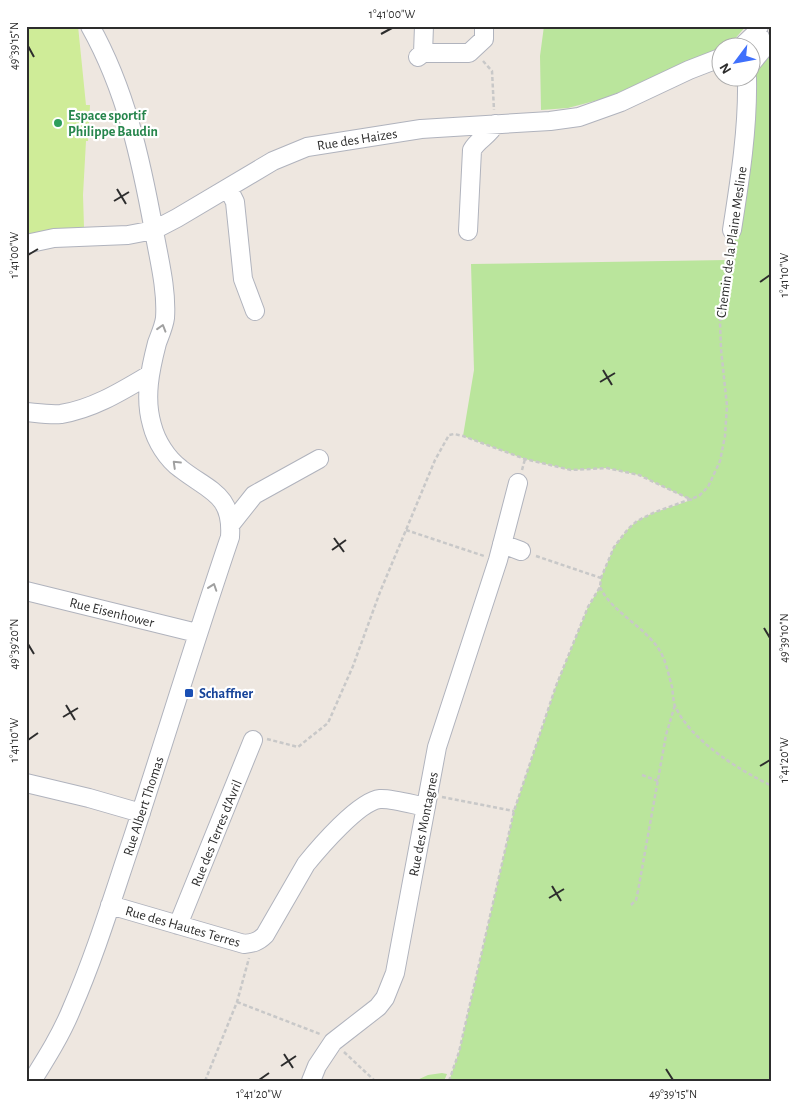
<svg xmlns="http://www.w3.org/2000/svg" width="798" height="1107" font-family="'Alegreya Sans',sans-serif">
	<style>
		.green { fill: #bae59c }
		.pitch { fill: #cfec98 }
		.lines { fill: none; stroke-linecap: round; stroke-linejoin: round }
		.minor-casing { stroke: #b0b3bd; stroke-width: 20 }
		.path { stroke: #c8c8c8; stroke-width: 2.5; stroke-dasharray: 4 2.5; stroke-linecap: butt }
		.minor { stroke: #fff; stroke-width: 18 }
		.oneway { stroke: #a0a0a0 }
		.ticks { fill: none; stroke: #2d2d2d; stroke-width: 2 }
		.leisure-dot { fill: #2e9e5b; stroke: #fff; stroke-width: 2 }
		.transit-dot { fill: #1a4fb4; stroke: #fff; stroke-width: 2 }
		.labels { text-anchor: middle; stroke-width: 4.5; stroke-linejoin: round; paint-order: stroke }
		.leisure-label { font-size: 14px; font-weight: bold; fill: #27864d; stroke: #fff; text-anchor: start }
		.street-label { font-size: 14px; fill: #2d2d2d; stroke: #fff }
		.transit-label { font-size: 14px; font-weight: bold; fill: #164399; stroke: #fff; text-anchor: start }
		.neatline { fill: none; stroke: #2d2d2d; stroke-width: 2 }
		.ticks-label { font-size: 12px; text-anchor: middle; fill: #2d2d2d }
	</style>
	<rect width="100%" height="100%" fill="#eee7e0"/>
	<!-- green -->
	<path class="green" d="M544 26H746L733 41 716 51 640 84 602 99 568 108 541 110 540 56Z
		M772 48V1081H449L459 1052 514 811 556 686 588 607 600 587 601 578 614 547 628 529 637 521 653 513 691 500 639 475 607 468 571 470 525 459 463 436 474 370 471 264 727 260 751 65Z
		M442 1073 447 1074 444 1081H415L428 1075Z"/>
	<!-- pitch -->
	<path class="pitch" d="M26 26H78L86 105H90L88 141H86L83 195 84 227 49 231 26 235Z"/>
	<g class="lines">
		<defs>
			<path id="minor" d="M740 48 756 33 759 26
				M423 53H469L484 39V26
				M418 57 423 53 424 26
				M750 65 764 48 760 37 756 33
				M228 188 235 202 243 279 255 311
				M732 230C740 179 748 129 747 78
				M468 231 472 150C478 139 489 136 495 124
				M26 244 54 238 128 235 154 230 177 218 273 161 307 147 421 129 550 121 579 117 621 102 689 70 720 58
				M26 412C37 413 50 415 61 414 93 409 122 391 149 375
				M231 524 254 495 319 459
				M502 544 521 551
				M26 591 197 633
				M26 783 89 798 141 813
				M110 905 244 944C253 943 258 942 265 935L306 864C319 848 359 801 380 799 391 798 415 805 426 807
				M178 925 253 740
				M32 1081C47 1057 62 1033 72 1008 96 953 113 896 132 840 165 739 196 637 230 537 233 494 209 491 181 469 167 459 156 441 152 425 144 398 150 370 157 343 160 335 164 326 165 318 167 290 159 259 154 231 141 160 126 90 90 26
				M311 1081 317 1066 333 1042 378 1007 385 998 395 973 437 747 498 560 518 483"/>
		</defs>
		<!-- minor casing -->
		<use href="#minor" class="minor-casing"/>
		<!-- path -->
		<path class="path" d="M483 61 492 71 494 110
			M522 470 525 459
			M406 530 484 556
			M536 556 601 578
			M600 587C612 613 645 626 660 651 666 661 669 676 672 687 673 693 673 700 675 706 691 741 739 770 772 786
			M267 739 298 747 328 723 353 666 380 592 406 530 435 460 449 435 454 434 463 436 525 459 571 470 607 468 639 475 692 500
			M642 775 658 781
			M442 797 514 811
			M631 905 636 900 638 891 666 735 675 705
			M237 1002 320 1034
			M344 1052 375 1081
			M205 1081 237 1002 249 958
			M449 1081 459 1052 514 811 556 686 588 607 600 587 601 578 614 547 628 529 637 521 653 513 699 496 708 487 720 461 725 436 727 406 721 349 720 322 730 243"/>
		<!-- minor -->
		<use href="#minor" class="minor"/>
	</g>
	<!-- one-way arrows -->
	<defs><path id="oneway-chevron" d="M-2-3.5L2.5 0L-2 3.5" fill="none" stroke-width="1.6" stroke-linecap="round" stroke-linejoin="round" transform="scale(1.25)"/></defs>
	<g class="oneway">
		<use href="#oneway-chevron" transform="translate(162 328) rotate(-73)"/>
		<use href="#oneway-chevron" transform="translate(176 464) rotate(-136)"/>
		<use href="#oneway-chevron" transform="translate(213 587) rotate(-71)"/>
	</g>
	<!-- ticks -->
	<path class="ticks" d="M381 34 392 28M28 46 34 57M117 189 126 204M114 201 129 192M28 255 38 249M760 282 770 275M603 370 612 385M600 382 615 373M334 538 344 552M332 550 346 540M764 628 770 638M28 644 34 654M66 705 75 720M63 717 78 708M28 740 38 733M760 766 770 760M552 886 561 901M549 898 564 889M284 1054 293 1068M281 1066 296 1056M666 1069 673 1080M259 1080 269 1073"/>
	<!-- markers -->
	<circle class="leisure-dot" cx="58" cy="123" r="5"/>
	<rect class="transit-dot" x="184" y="688" width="10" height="10" rx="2.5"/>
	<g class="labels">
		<!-- leisure labels -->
		<g class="leisure-label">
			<text x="68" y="120">Espace sportif<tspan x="68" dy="16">Philippe Baudin</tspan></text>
		</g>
		<!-- street labels -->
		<g class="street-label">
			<text transform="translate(357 139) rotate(-9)" y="5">Rue des Haizes</text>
			<text transform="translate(731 242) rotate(-82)" y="5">Chemin de la Plaine Mesline</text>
			<text transform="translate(112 612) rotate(14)" y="5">Rue Eisenhower</text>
			<text transform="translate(143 806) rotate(-72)" y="5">Rue Albert Thomas</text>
			<text transform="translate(423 824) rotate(-79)" y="5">Rue des Montagnes</text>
			<text transform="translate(216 833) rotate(-68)" y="5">Rue des Terres d'Avril</text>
			<text transform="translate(183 926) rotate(16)" y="5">Rue des Hautes Terres</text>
		</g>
		<!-- transit labels -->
		<g class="transit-label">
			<text x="199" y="698">Schaffner</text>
		</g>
	</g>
	<!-- border -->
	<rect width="798" height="1107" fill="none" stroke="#ffffff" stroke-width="55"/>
	<!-- north arrow -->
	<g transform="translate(736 62) rotate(238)"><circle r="24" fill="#ffffff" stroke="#ababab"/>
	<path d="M0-4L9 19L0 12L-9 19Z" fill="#3f70fc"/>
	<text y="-8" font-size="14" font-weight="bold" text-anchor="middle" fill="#2d2d2d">N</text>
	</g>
	<rect x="28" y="28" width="742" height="1052" class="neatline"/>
	<g class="ticks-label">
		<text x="392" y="18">1°41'00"W</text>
		<text transform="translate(14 46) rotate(-90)" y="4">49°39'15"N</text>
		<text transform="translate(14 255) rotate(-90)" y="4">1°41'00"W</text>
		<text transform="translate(784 275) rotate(-90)" y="4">1°41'10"W</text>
		<text transform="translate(784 638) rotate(-90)" y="4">49°39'10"N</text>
		<text transform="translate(14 644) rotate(-90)" y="4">49°39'20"N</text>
		<text transform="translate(14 740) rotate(-90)" y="4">1°41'10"W</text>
		<text transform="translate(784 760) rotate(-90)" y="4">1°41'20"W</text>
		<text x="259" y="1098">1°41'20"W</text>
		<text x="673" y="1098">49°39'15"N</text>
	</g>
</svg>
